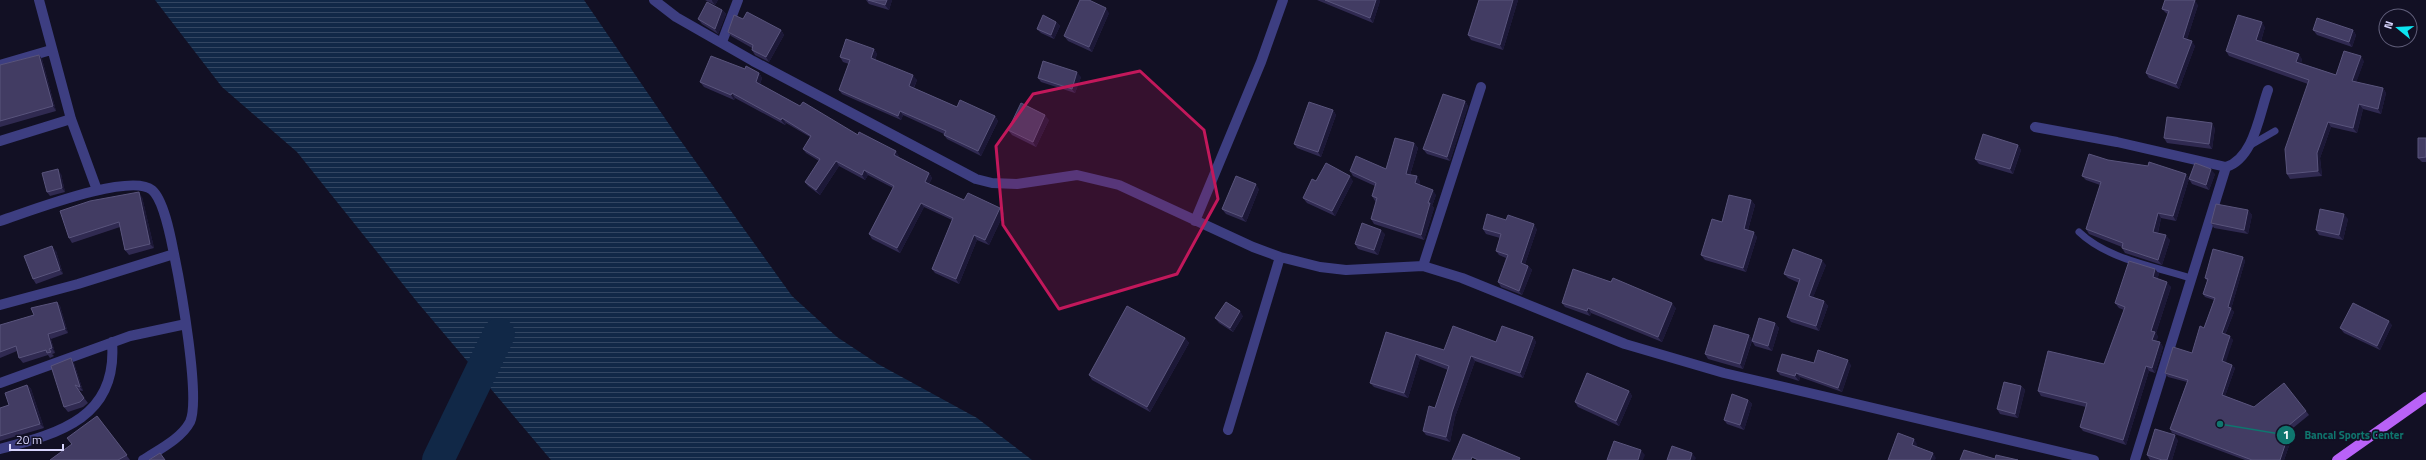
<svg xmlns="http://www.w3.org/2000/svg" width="2426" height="460" font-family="'Titillium Web',sans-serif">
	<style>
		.water { fill: url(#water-rules) }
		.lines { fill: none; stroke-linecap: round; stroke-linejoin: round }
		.river { stroke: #112847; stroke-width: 32 }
		.service { stroke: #3d3e81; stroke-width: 7 }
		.minor { stroke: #3d3e81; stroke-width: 10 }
		.primary { stroke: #b962f7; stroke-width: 10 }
		.wall { fill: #302a51 }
		.shaded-wall { fill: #1c1837 }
		.building { fill: #423c63; stroke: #59547c }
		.marked { fill: #c2185b; fill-opacity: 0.2; stroke: #c2185b; stroke-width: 3; stroke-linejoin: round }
		.leader { fill: none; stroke: #0f766e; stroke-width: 1.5 }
		.callout-dot { fill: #0f766e; stroke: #121024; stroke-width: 1.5 }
		.mark-label { font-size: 12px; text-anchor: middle; font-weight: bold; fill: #fff }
		.callout-label { font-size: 11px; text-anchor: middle; font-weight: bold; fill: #0f766e; stroke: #121024; stroke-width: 3.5; stroke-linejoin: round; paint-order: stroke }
	</style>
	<defs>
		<pattern id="water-rules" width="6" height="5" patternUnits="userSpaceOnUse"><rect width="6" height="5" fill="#112847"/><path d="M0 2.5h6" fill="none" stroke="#334662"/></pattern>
	</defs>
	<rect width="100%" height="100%" fill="#121024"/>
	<!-- water -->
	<path class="water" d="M155 0H584L673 130 792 296 837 337 878 364 977 418 1032 460H551L418 303 297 152 222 87Z"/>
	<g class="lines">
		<!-- river -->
		<path class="river" d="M438 460 499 334"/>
		<!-- service -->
		<path class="service" d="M2249 146 2275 131
			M2079 232C2107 259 2153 266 2190 278"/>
		<!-- minor -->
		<path class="minor" d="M39 0 71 119 97 190
			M654 0 676 17 753 61 976 179 992 183 1017 184 1077 175 1119 185 1253 247 1280 257 1320 267 1346 270 1423 266 1462 278 1625 344 1724 373 2094 460
			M722 42 738 0
			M0 65 51 50
			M2035 127 2117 142 2226 167C2254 158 2259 115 2268 90
			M0 141 71 119
			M0 221C28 212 130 172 152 190 164 200 171 239 174 254L78 284 0 305
			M1195 221 1261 62 1283 0
			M1423 266 1481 87
			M0 383 130 336 186 324
			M1228 430 1280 257
			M0 449C61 433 118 417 112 342
			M143 460C158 450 181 439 190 422 201 399 180 283 174 254
			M2135 460 2226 167"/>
		<!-- primary -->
		<path class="primary" d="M2337 460 2426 397"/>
	</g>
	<!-- wall -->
	<path class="wall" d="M705 0H718L715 5Z
		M866 0H892L889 10 869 4Z
		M1317 0H1380V1L1373 23Z
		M1479 0H1518L1503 50 1471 40 1468 35Z
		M2198 5 2187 39 2195 46 2179 89 2149 78 2146 73 2168 14 2166 13 2162 9Z
		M722 10 726 14 718 34 702 24 698 19Z
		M1109 13 1092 52 1068 41 1064 36Z
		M743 19 781 30 784 35 769 62 755 55 752 50V48L731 36 728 32Z
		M1056 22 1060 26 1054 39 1041 33 1037 29Z
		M2265 27 2261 41 2302 59 2301 63 2336 75 2364 61 2356 82 2383 88 2386 93 2381 114 2363 109 2357 133 2331 127 2320 158 2322 176 2290 179 2287 174 2308 84 2229 56 2226 51Z
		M2313 30H2353L2356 35 2352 47 2317 35Z
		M874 49 877 54 875 60 917 80 914 88 957 107 995 116 998 121 981 156 947 139 944 135V134L903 115 901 120 842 94 839 90 849 64 843 62 840 57Z
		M39 55 42 59 56 111 0 127V65Z
		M745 69 759 73 762 78 760 84 800 106 899 156 898 157 929 173 932 178 929 184 964 200 1004 213 989 245 977 240 959 284 935 273 932 269 952 220 924 207 900 253 872 239 869 234 893 188 868 175 865 180 839 166 820 195 808 186 805 182 819 161 806 153 803 149 810 137 786 123 785 125 735 98 734 100 704 87 700 82Z
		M1081 77 1075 93 1041 82 1038 78Z
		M1465 101 1468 106 1450 161 1427 154 1423 149Z
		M1333 110 1336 115 1321 157 1297 148 1294 144Z
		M1049 120 1036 147 1012 135 1008 130Z
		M2215 128 2212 149 2167 143 2164 138Z
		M2426 138V162H2422L2418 158Z
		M1414 143 1418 148 1410 175 1420 181 1419 185 1436 195 1432 206 1434 208 1424 240 1374 224 1371 219 1376 202 1375 201 1372 196 1375 186 1353 176 1350 171 1386 169Z
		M2018 145 2021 150 2013 174 1979 164 1975 159Z
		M2108 160 2186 174 2189 179 2215 174 2209 190 2192 184 2189 179 2176 221 2161 218 2158 233 2170 240 2162 265 2125 253 2122 248V247L2089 234 2086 229 2100 185 2086 180 2082 176Z
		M61 174 65 192 50 196 47 192Z
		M1316 181H1353L1335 216 1307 203 1303 198Z
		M1259 189 1246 222 1226 214 1222 209Z
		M142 197 154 248 129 255 125 250 120 227 72 243 69 238Z
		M1751 200 1755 205 1748 230 1757 237 1746 272 1705 260 1701 255 1722 222Z
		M2248 210 2252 215 2248 234 2214 228 2211 223Z
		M2348 219 2343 240 2319 235 2316 230Z
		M1483 229H1537L1525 264 1528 266 1532 270 1522 295 1501 287 1498 282 1506 258 1499 255 1496 251 1500 238 1486 234Z
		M1385 234 1378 255 1358 249 1355 244Z
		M56 251 63 274 36 284 33 279Z
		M2243 257 2245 261 2231 309 2234 312 2225 335 2233 340 2225 362 2235 368 2225 396 2254 407 2306 411 2309 415 2282 437 2287 439 2290 443 2284 460H2245L2172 433 2170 429 2187 382 2168 377 2165 373 2192 353 2204 328 2214 300 2205 297 2203 294 2207 281 2205 278Z
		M1826 265 1813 297 1824 301 1828 306 1819 331 1791 322 1787 317 1799 283 1788 278 1784 274Z
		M2155 269 2159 274 2157 279 2171 287 2156 333 2158 337 2156 341 2160 342 2163 347 2155 373 2149 371 2126 445 2083 431 2080 427 2086 407 2041 396 2038 391 2104 364 2124 310 2119 308 2115 303Z
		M57 302 60 306 68 333 51 339 55 353 52 354 54 356 50 358 48 355 23 363 19 358 17 351 0 358V325L34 315Z
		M1562 303 1676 308 1662 342 1591 313 1590 316 1565 307Z
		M1243 316 1233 332 1219 323 1215 318Z
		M1775 323 1779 328 1772 351 1755 346 1752 341 1743 369 1708 359 1705 354 1749 335 1752 340Z
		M2392 325 2380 350 2344 333 2340 328Z
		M1386 332 1444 350 1533 337 1536 342 1523 378 1475 361 1455 417 1450 442 1426 435 1423 431 1435 408 1448 370 1420 359 1408 398 1374 387 1370 383Z
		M1185 338 1189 343 1150 412 1092 380 1089 375Z
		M74 363 83 391 78 390 88 403 83 407 68 412 64 407Z
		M1814 363 1851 365 1842 392 1800 377 1799 381 1780 375 1777 371Z
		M27 385 31 389 44 428 0 441V408L9 405Z
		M2021 386 2025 390 2018 418 2000 414 1997 409Z
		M1629 391 1632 396 1619 426 1578 407 1575 402Z
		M1748 400 1752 404 1744 430 1727 424 1724 420Z
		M97 416 130 460H50L72 444Z
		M2178 440 2172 460H2150L2147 455Z"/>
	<!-- shaded-wall -->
	<path class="shaded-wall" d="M712 0H718L715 5 712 1Z
		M887 0H892L889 10 885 5Z
		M1376 0H1380V1L1373 23 1370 18Z
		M1513 0H1518L1503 50 1500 45Z
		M2195 0 2198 5 2186 42 2183 38Z
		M1106 8 1109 13 1092 52 1089 47Z
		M722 10 726 14 718 34 715 29Z
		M1056 22 1060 26 1054 39 1051 35Z
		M2262 22 2265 27 2260 44 2256 40Z
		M781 30 784 35 769 62 766 57Z
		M2353 30 2356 35 2352 47 2349 42Z
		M2192 41 2195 46 2179 89 2176 84Z
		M874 49 877 54 874 63 871 58Z
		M2299 54 2302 59 2300 67 2296 62Z
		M39 55 42 59 56 111 53 106Z
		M2361 56 2364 61 2355 86 2352 81Z
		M1077 72 1081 77 1075 93 1072 89Z
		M759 73 762 78 759 87 756 82Z
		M913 75 917 80 912 91 909 86Z
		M2383 88 2386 93 2381 114 2378 109Z
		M732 93 735 98 734 100 731 95Z
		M1465 101 1468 106 1450 161 1447 157Z
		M2359 104 2363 109 2357 133 2353 128Z
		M1333 110 1336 115 1321 157 1318 152Z
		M900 111 903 115 901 120 898 116Z
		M1045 115 1049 120 1036 147 1033 142Z
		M995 116 998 121 981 156 978 151Z
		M782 118 786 123 785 125 781 120Z
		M2328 122 2331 127 2320 158 2322 176 2318 171 2317 153Z
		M2212 123 2215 128 2212 149 2209 144Z
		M1414 143 1418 148 1409 178 1406 174Z
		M2018 145 2021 150 2013 174 2010 169Z
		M896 151 899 156 897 160 894 155Z
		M836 161 839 166 820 195 816 190Z
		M58 169 61 174 65 192 62 188Z
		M2211 169 2215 174 2209 190 2206 185Z
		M864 170 868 175 865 180 862 175Z
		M929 173 932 178 928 186 925 182Z
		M2186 174 2189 179 2176 221 2173 216Z
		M1350 176 1353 181 1335 216 1332 211Z
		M1417 176 1420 181 1418 188 1415 183Z
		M1256 184 1259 189 1246 222 1242 217Z
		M1433 190 1436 195 1432 206 1434 208 1424 240 1421 235 1428 203Z
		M139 192 142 197 154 248 150 244Z
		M1751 200 1755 205 1747 233 1744 229Z
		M921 203 924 207 900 253 897 248Z
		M1000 208 1004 213 989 245 985 240Z
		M2248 210 2252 215 2248 234 2244 230Z
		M2158 213 2161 218 2157 236 2153 232Z
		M2344 214 2348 219 2343 240 2339 235Z
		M1534 224 1537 229 1524 267 1521 263Z
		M1381 230 1385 234 1378 255 1374 250Z
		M1754 232 1757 237 1746 272 1743 268Z
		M974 235 977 240 959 284 956 279Z
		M2166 235 2170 240 2162 265 2158 260Z
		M52 246 56 251 63 274 60 270Z
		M2243 257 2245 261 2231 309 2234 312 2224 337 2222 333 2228 307Z
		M1822 260 1826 265 1812 300 1809 296Z
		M1528 266 1532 270 1522 295 1519 291Z
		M2155 269 2159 274 2156 282 2153 277Z
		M2167 282 2171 287 2156 333 2158 337 2155 345 2152 340 2151 331Z
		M1824 301 1828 306 1819 331 1816 326Z
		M57 302 60 306 68 333 65 329Z
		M1672 303 1676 308 1662 342 1658 337Z
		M1588 308 1591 313 1590 316 1587 311Z
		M1240 311 1243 316 1233 332 1230 328Z
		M2389 321 2392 325 2380 350 2377 346Z
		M1775 323 1779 328 1772 351 1768 346Z
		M48 334 51 339 55 353 52 348Z
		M1749 335 1752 340 1743 369 1740 364Z
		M2230 336 2233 340 2225 365 2222 361Z
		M1533 337 1536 342 1523 378 1520 373Z
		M1185 338 1189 343 1150 412 1147 407Z
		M2160 342 2163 347 2155 373 2152 368Z
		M1416 354 1420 359 1408 398 1404 393Z
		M1471 356 1475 361 1455 417 1450 442 1446 437 1452 412Z
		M71 358 74 363 83 391 80 387Z
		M1848 360 1851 365 1842 392 1838 388Z
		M2232 365 2235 368 2224 399 2222 395Z
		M2146 366 2149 371 2126 445 2123 440Z
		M1796 373 1800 377 1799 381 1795 376Z
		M27 385 31 389 44 428 40 424Z
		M2021 386 2025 390 2018 418 2015 414Z
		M1629 391 1632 396 1619 426 1616 421Z
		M1748 400 1752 404 1744 430 1740 425Z
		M2175 435 2178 440 2172 460H2167Z
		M1914 439 1917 444 1915 450 1912 445Z
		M2287 439 2290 443 2284 460H2280Z
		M1641 450 1645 455 1643 460H1638Z
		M1692 453 1696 458 1695 460H1690Z
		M1933 453 1936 458 1935 460H1930Z"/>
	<!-- building -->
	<path class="building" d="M868 0H887L885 5Z
		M1080 0H1089L1106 8 1089 47 1064 36Z
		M1325 0H1376L1370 18Z
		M1479 0H1513L1500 45 1468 35Z
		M2165 0H2195L2183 38 2192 41 2176 84 2146 73 2169 11 2162 9Z
		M707 2 722 10 715 29 698 19Z
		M747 12 781 30 766 57 752 50 753 45 728 32 734 15 743 19Z
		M1043 15 1056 22 1051 35 1037 29Z
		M2238 15 2262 22 2256 40 2299 54 2296 62 2336 75 2344 51 2361 56 2352 81 2383 88 2378 109 2359 104 2353 128 2328 122 2317 153 2318 171 2287 174 2285 149 2309 80 2226 51Z
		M2317 18 2353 30 2349 42 2313 30Z
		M846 39 874 49 871 58 913 75 909 86 957 107 960 100 995 116 978 151 944 135 946 131 900 111 898 116 839 90 850 60 840 57Z
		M39 55 53 106 0 121V65Z
		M711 56 745 69 746 66 759 73 756 82 800 106 803 102 858 135 859 132 896 151 894 155 929 173 925 182 964 200 968 193 1000 208 985 240 974 235 956 279 932 269 953 218 921 203 897 248 869 234 894 186 864 170 862 175 836 161 816 190 805 182 820 159 803 149 811 136 782 118 781 120 732 93 731 95 700 82Z
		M1043 61 1077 72 1072 89 1038 78Z
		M1443 94 1465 101 1447 157 1423 149Z
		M1309 102 1333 110 1318 152 1294 144Z
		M1021 103 1045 115 1033 142 1008 130Z
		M2167 117 2212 123 2209 144 2164 138Z
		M1983 134 2018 145 2010 169 1975 159Z
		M1395 138 1414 143 1406 174 1417 176 1415 183 1433 190 1428 203H1430L1421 235 1371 219 1377 198 1372 196 1376 183 1350 171 1356 156 1386 169Z
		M2418 138H2426V157L2418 158Z
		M2089 154 2108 160 2148 166 2149 162 2186 174 2173 216 2158 213 2153 232 2166 235 2158 260 2122 248 2123 243 2086 229 2101 182 2082 176Z
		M1326 163 1350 176 1332 211 1303 198 1312 179 1316 181Z
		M2195 163 2211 169 2206 185 2189 179Z
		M58 169 62 188 47 192 42 173Z
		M1236 176 1256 184 1242 217 1222 209Z
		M139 192 150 244 125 250 119 222 69 238 60 211 90 201Z
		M1729 195 1751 200 1744 229 1754 232 1743 268 1701 255 1712 219 1722 222Z
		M2216 204 2248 210 2244 230 2211 223Z
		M2320 209 2344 214 2339 235 2316 230Z
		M1487 214 1506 220 1508 215 1534 224 1521 263 1528 266 1519 291 1498 282 1508 255 1496 251 1501 234 1483 229Z
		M1362 223 1381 230 1374 250 1355 244Z
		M52 246 60 270 33 279 24 256Z
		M1793 249 1822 260 1809 296 1824 301 1816 326 1787 317 1800 279 1784 274Z
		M2213 249 2243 257 2228 307 2231 308 2222 333 2230 336 2222 361 2232 365 2222 395 2254 407 2284 383 2306 411 2276 436 2287 439 2280 460H2252L2170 429 2188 380 2165 373 2173 347 2192 353 2200 326 2204 328 2215 298 2203 294 2208 279 2205 278Z
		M2129 261 2155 269 2153 277 2167 282 2151 331 2155 332 2152 340 2160 342 2152 368 2146 366 2123 440 2080 427 2087 403 2038 391 2048 351 2104 364 2125 307 2115 303Z
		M1573 269 1611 282 1613 278 1672 303 1658 337 1588 308 1587 311 1562 303Z
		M57 302 65 329 48 334 52 348 49 349 51 352 47 353 46 350 19 358 16 346 0 352V325L34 315 31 308Z
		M1226 302 1240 311 1230 328 1215 318Z
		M2353 303 2389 321 2377 346 2340 328Z
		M1127 306 1185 338 1147 407 1089 375Z
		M1759 318 1775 323 1768 346 1752 341Z
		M1714 325 1749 335 1740 364 1705 354Z
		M1453 326 1496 342 1502 326 1533 337 1520 373 1471 356 1452 412 1446 437 1423 431 1429 406 1435 408 1449 366 1416 354 1404 393 1370 383 1386 332 1444 350Z
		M1818 350 1848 360 1838 388 1796 373 1795 376 1777 371 1782 354 1814 363Z
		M71 358 80 387 75 385 84 398 80 402 64 407 51 366Z
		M1587 373 1629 391 1616 421 1575 402Z
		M2004 382 2021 386 2015 414 1997 409Z
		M27 385 40 424 0 436V408L9 405 5 393Z
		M1732 394 1748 400 1740 425 1724 420Z
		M97 416 127 455 118 460H50L72 444 67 438Z
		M2155 429 2175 435 2167 460H2162L2147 455Z
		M1898 433 1914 439 1912 445 1933 453 1930 460H1888Z
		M1463 434 1520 458 1519 460H1478L1472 457 1471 460H1452Z
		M1614 441 1641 450 1638 460H1607Z
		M1672 446 1692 453 1690 460H1667Z
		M1964 450 1995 459 1996 455 2018 460H1960Z
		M160 453 165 460H149Z"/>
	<!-- marked area -->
	<path class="marked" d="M1140 71 1204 130 1218 199 1177 274 1059 309 1003 225 996 146 1033 94Z"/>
	<!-- callouts -->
	<path class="leader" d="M2220 424L2286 435"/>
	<g class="callout-dot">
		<circle cx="2220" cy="424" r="4"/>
		<circle cx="2286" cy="435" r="10"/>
	</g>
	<g class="mark-label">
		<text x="2286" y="439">1</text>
	</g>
	<g class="callout-label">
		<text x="2354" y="439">Bancal Sports Center</text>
	</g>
	<!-- north arrow -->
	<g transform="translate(2398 28) rotate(288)"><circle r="19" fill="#121024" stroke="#615f7b"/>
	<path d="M0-3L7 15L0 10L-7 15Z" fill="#0ce5f1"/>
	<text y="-6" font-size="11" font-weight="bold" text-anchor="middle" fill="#d8d5fd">N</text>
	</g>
	<!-- scale -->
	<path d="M10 444v6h53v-6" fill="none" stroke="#d8d5fd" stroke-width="2"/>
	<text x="16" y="444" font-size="12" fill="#d8d5fd" stroke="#121024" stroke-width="3" paint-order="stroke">20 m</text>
</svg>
